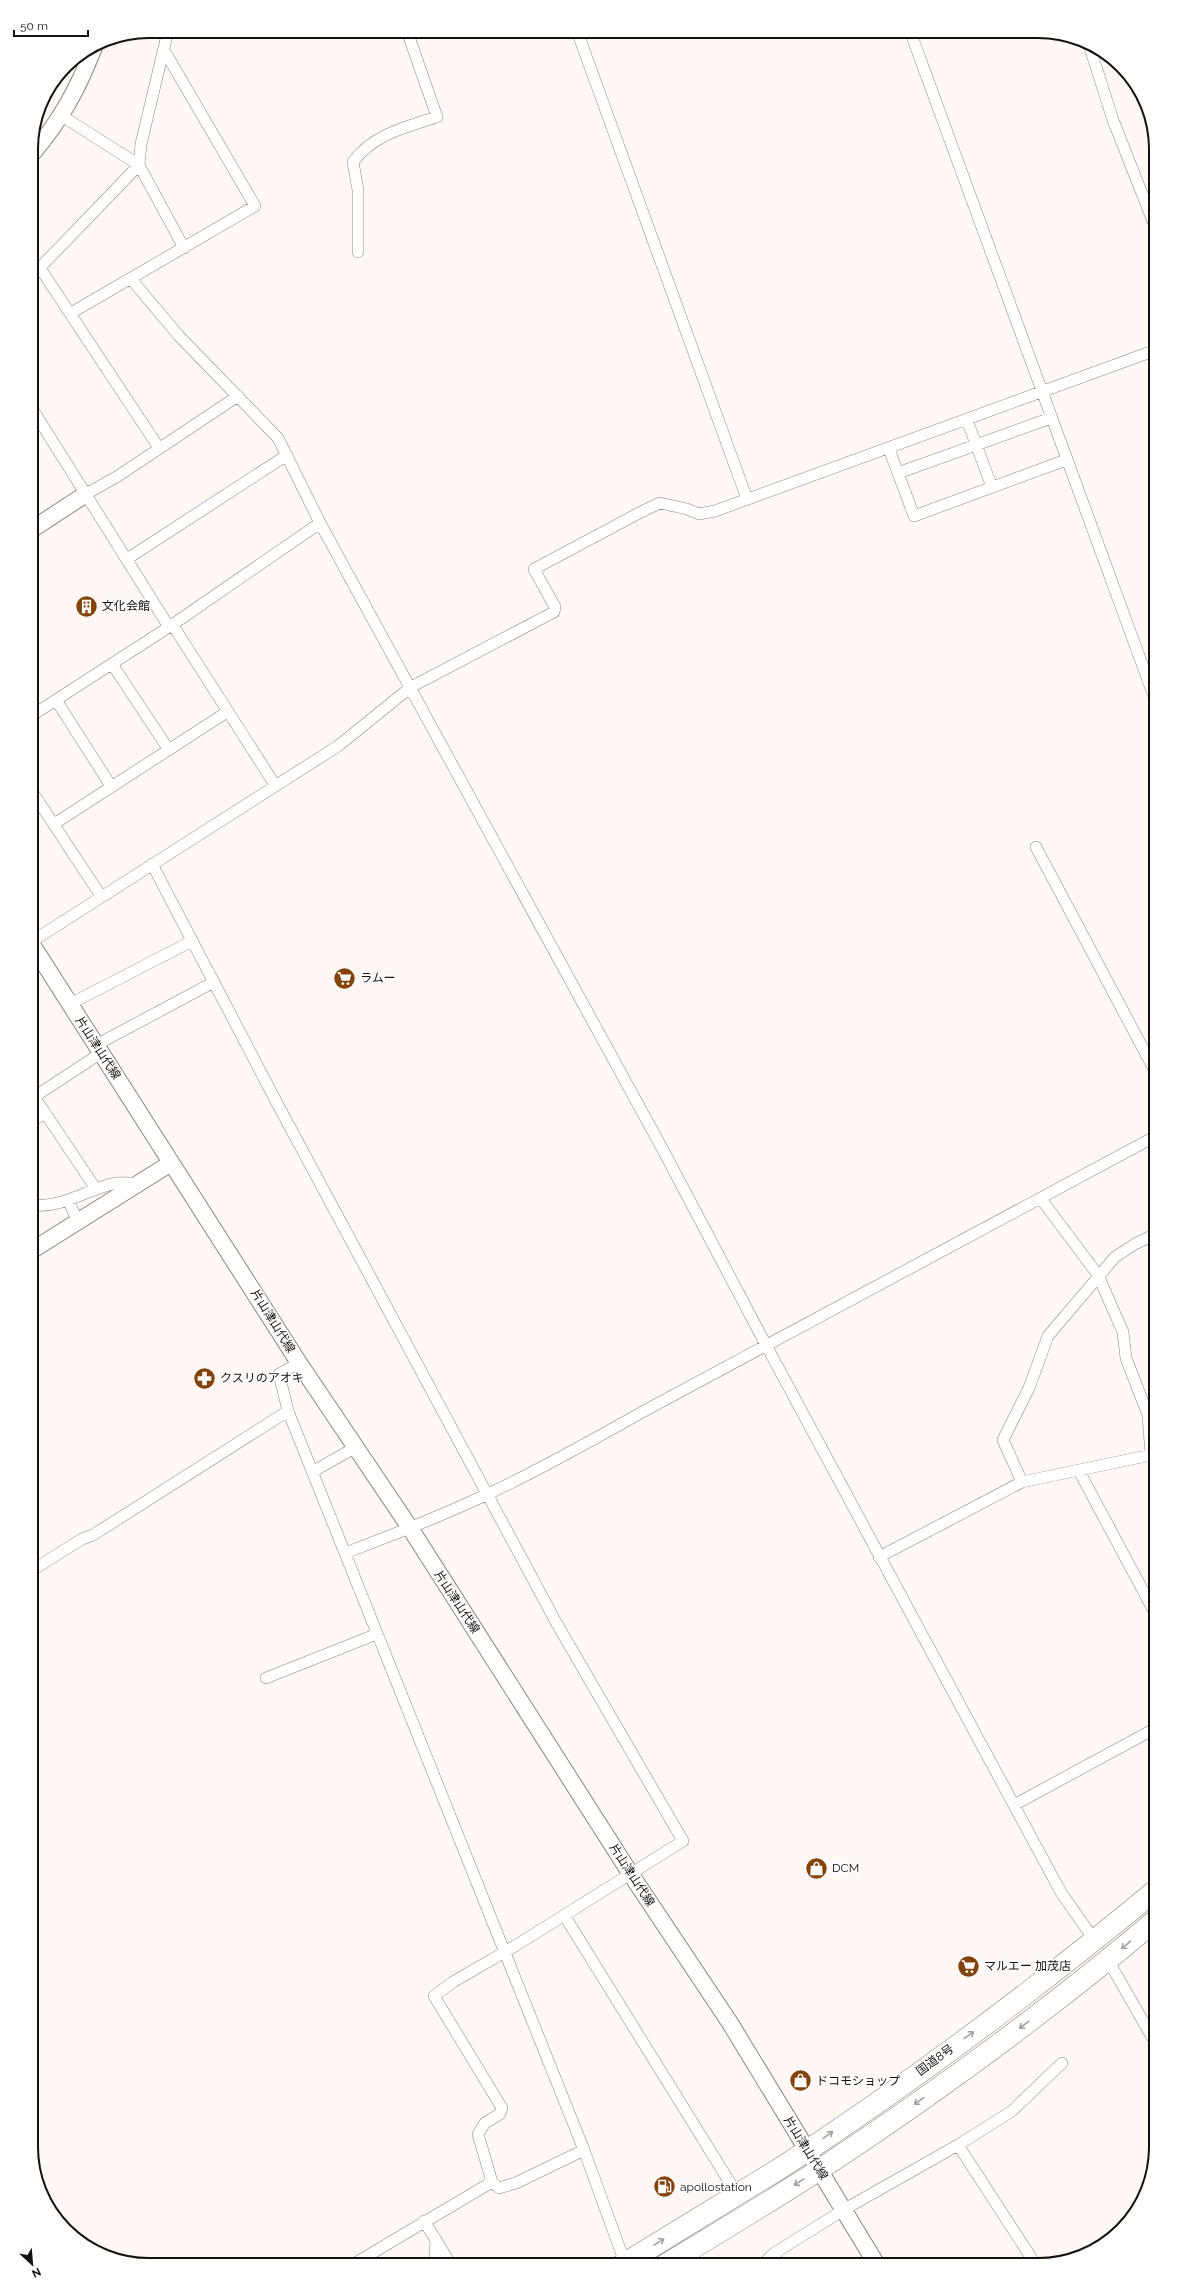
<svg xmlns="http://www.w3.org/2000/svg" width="1187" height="2296" font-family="Raleway,'Noto Sans JP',sans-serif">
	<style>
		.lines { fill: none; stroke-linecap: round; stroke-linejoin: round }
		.street-casing { stroke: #8d847e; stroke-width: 12 }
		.secondary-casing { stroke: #8d847e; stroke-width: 18 }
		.highway-casing { stroke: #8d847e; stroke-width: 22 }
		.street { stroke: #fff; stroke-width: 11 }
		.secondary { stroke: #fff; stroke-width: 16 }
		.highway { stroke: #fff; stroke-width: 21 }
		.oneway { stroke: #a1a09f }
		.labels { text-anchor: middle; stroke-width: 3; stroke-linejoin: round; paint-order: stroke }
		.poi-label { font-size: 12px; fill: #14110e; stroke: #fff; text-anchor: start }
		.street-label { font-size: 12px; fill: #14110e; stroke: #fff }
		.rim { fill: none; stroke: #14110e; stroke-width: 2 }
	</style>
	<rect width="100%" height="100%" fill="#fff8f4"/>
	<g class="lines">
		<defs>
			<path id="street" d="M577 31 747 499
				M910 31 1156 702
				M1090 48 1113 120 1156 229
				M62 116 139 165 184 248
				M358 252V190L353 162C372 135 406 127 437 117L407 31
				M40 268 159 448
				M31 277 139 165 141 144 168 31
				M131 279 179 336 278 438 320 523 663 1150 766 1345 1050 1872 1062 1894 1095 1941
				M71 313 255 206 164 50
				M31 407 169 627
				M967 420 992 487
				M889 449 914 516 1066 460
				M898 473 1051 418
				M86 494 118 476 238 396
				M127 559 287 455
				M172 624 275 785
				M112 664 169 750
				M56 700 111 786
				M31 716 169 627 320 523
				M31 790 101 896
				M54 824 227 712
				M1036 847 1156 1073
				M152 864 278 1105 557 1624 683 1841 515 1946 453 1982 434 1996 502 2108 500 2114 485 2123 478 2134 492 2182 499 2188 516 2183 584 2150
				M31 942 338 746 411 687 554 612 555 607 534 569 643 511 660 503 687 509 699 514 715 511 1156 350
				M70 1004 192 941
				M96 1045 214 982
				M31 1092 96 1189
				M34 1097 101 1053
				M31 1122 45 1113
				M1041 1199 1098 1275 1115 1314 1123 1332 1126 1358 1148 1415 1151 1455 1156 1461
				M68 1200 78 1222
				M31 1205C61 1209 87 1189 116 1183 123 1182 131 1183 138 1184
				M299 1363 279 1374 288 1411 584 2150 625 2263
				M1079 1471 1156 1615
				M312 1472 356 1447
				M1022 1482 1003 1440 1029 1388 1048 1336 1115 1257 1135 1244 1156 1234
				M345 1553C393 1535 441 1516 488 1494 542 1469 594 1439 646 1410L1156 1136
				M879 1557 1022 1482 1151 1455
				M31 1571 82 1539 93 1535 288 1411
				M266 1678 377 1634
				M1014 1805 1156 1728
				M564 1915 737 2194
				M1108 1960 1156 2044
				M958 2145 1036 2265
				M424 2221 436 2240 435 2257 439 2265
				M436 2240 451 2265
				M773 2254 780 2265
				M352 2265 492 2182
				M762 2265 773 2254 845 2209 958 2145 1012 2111 1062 2063"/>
			<path id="secondary" d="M31 155C61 120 78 89 94 47
				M31 530 86 494
				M31 943 299 1363 410 1528 630 1873 730 2023 877 2265
				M31 1251 171 1163"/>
			<path id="highway" d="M622 2265C674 2233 727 2201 779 2169 909 2085 1037 1988 1156 1890
				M665 2265C716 2234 768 2203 819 2170 936 2093 1049 2010 1156 1920"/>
		</defs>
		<!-- street casing -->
		<use href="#street" class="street-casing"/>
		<!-- secondary casing -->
		<use href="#secondary" class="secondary-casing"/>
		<!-- highway casing -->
		<use href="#highway" class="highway-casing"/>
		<!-- street -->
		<use href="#street" class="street"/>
		<!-- secondary -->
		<use href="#secondary" class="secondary"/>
		<!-- highway -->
		<use href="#highway" class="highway"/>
	</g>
	<!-- one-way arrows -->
	<defs><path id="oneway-shaft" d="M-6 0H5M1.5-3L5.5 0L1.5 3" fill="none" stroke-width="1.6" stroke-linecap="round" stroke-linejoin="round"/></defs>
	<g class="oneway">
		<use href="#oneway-shaft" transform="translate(1126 1945) rotate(140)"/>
		<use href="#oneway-shaft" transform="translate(1024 2025) rotate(143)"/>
		<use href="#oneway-shaft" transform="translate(969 2035) rotate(-36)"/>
		<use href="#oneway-shaft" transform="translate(919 2101) rotate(145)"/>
		<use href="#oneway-shaft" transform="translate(828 2135) rotate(-35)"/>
		<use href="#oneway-shaft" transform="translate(799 2182) rotate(148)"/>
		<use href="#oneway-shaft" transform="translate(659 2242) rotate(-32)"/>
	</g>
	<!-- icons -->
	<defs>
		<symbol id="building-disc" viewBox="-11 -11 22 22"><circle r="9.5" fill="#834309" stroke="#fff"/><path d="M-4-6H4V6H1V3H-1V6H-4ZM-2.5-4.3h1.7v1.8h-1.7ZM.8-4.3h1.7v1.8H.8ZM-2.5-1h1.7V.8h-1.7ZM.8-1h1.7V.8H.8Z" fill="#fff"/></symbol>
		<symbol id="supermarket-disc" viewBox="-11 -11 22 22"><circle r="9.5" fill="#834309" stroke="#fff"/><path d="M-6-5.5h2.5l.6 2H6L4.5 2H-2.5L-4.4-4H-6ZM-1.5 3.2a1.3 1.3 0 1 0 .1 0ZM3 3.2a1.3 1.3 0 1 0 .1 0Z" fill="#fff"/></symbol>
		<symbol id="pharmacy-disc" viewBox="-11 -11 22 22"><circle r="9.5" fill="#834309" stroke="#fff"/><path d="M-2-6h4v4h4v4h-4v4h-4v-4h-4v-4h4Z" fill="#fff"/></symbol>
		<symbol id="shop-disc" viewBox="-11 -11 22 22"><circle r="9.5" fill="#834309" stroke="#fff"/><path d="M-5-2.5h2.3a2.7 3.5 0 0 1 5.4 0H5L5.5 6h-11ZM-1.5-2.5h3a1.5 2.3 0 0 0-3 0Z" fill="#fff"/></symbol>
		<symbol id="fuel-disc" viewBox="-11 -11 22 22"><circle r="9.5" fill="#834309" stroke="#fff"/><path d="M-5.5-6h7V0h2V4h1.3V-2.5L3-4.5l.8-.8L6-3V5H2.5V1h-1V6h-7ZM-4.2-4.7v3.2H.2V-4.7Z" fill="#fff"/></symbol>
	</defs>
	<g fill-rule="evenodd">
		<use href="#building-disc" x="74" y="594" width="25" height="25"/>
		<use href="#supermarket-disc" x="332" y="966" width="25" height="25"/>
		<use href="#pharmacy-disc" x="192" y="1366" width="25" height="25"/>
		<use href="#shop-disc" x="804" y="1856" width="25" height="25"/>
		<use href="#supermarket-disc" x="956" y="1954" width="25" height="25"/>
		<use href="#shop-disc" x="788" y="2068" width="25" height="25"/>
		<use href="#fuel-disc" x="652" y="2174" width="25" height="25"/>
	</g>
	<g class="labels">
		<!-- poi labels -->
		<g class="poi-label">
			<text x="102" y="610">文化会館</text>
			<text x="360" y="982">ラムー</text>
			<text x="220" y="1382">クスリのアオキ</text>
			<text x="832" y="1872">DCM</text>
			<text x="984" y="1970">マルエー 加茂店</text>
			<text x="816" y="2085">ドコモショップ</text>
			<text x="680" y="2191">apollostation</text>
		</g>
		<!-- street labels -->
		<g class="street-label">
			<text transform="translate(98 1048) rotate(57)" y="4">片山津山代線</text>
			<text transform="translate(273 1321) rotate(58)" y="4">片山津山代線</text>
			<text transform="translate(457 1602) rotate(57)" y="4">片山津山代線</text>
			<text transform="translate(632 1875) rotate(57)" y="4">片山津山代線</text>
			<text transform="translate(935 2060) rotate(-36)" y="4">国道8号</text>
			<text transform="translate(806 2148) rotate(58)" y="4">片山津山代線</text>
		</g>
	</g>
	<!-- crop -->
	<path d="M0 0H1187V2296H0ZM149 38H1038A111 111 0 0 1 1149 149V2147A111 111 0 0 1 1038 2258H149A111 111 0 0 1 38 2147V149A111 111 0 0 1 149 38Z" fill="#fff" fill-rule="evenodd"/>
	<path class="rim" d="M149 38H1038A111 111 0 0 1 1149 149V2147A111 111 0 0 1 1038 2258H149A111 111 0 0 1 38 2147V149A111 111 0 0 1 149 38Z"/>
	<!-- north arrow -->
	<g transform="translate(32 2264) rotate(154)" stroke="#ffffff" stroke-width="3" paint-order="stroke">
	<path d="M0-3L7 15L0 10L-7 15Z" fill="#14110e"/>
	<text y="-6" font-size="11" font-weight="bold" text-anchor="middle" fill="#14110e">N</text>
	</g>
	<!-- scale -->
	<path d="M14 30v6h74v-6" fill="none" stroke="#14110e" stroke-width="2"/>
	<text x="20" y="30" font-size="12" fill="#14110e" stroke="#ffffff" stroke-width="3" paint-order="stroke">50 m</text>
</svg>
